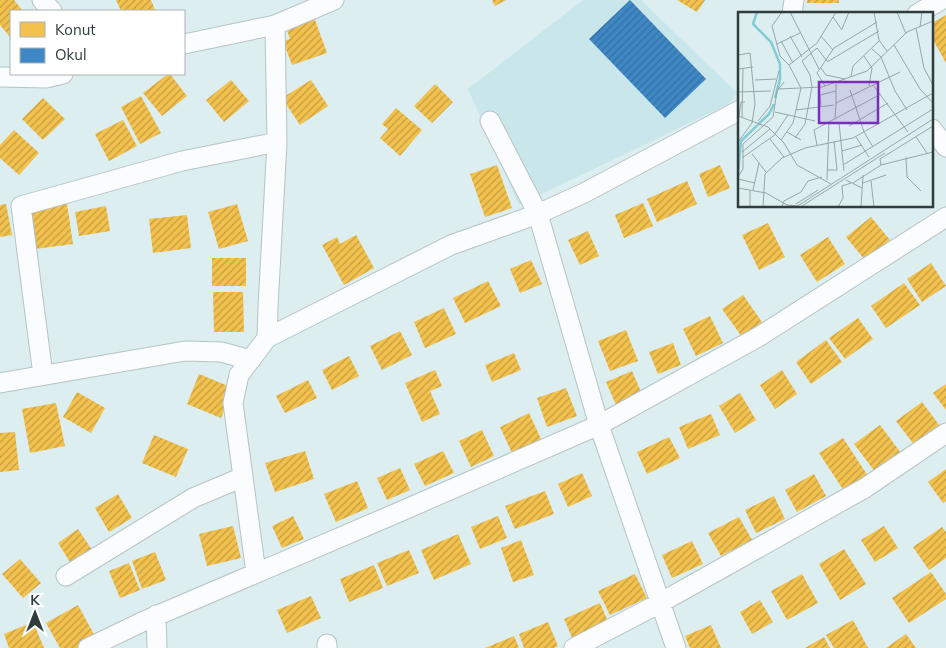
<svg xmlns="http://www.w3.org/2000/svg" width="946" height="648" font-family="Mulish,sans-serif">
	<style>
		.built { fill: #c9e7eb }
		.homes { fill: url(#homes-hatch) }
		.schools { fill: url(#schools-hatch) }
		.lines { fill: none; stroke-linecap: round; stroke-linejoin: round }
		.minor-casing { stroke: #b6c3c5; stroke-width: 21 }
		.minor { stroke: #fafcfd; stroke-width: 19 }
		.inset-river { fill: none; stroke: #83ccd4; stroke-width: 2.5 }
		.inset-road { fill: none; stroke: #97a7a9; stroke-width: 1 }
		.view { fill: #7b2cbf; fill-opacity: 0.15; stroke: #7b2cbf; stroke-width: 2.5 }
		.inset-edge { fill: none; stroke: #303d3e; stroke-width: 2.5 }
	</style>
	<defs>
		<pattern id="homes-hatch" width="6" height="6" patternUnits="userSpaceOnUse" patternTransform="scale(1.25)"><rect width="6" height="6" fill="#f2c14e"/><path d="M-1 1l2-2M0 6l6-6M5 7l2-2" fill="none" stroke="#c49e42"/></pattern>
		<pattern id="schools-hatch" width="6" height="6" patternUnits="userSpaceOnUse" patternTransform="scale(1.25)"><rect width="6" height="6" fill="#3f88c5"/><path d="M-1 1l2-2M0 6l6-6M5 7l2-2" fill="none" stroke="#3570a1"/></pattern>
	</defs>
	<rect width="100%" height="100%" fill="#dceef0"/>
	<!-- built -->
	<path class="built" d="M583 0H641L737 93 729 104 519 205 468 89Z"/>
	<!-- homes -->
	<path class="homes" d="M0 0H14L23 11H11V36L10 37 0 25Z
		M116 0H151L155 10 152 11H121Z
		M492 0H506L495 6Z
		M677 0H705L697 12Z
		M807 0H839V3H807Z
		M946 15V63L932 38V23Z
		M314 17 327 53 292 65 283 41 290 39 286 27Z
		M168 74H170L187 96 162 116 143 93Z
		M231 80 249 101 224 122 206 100Z
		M311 80 328 106 300 125 282 98Z
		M435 84 453 102 432 123 414 106Z
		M141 96 161 133 140 144 121 107Z
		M43 98 65 119 43 140 22 119Z
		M396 108 422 130 400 156 380 138 388 129 382 124Z
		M123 120 137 146 109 161 95 134Z
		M14 130 39 153 19 175 0 158V145Z
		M497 165 512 208 485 217 470 174Z
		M720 165 730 188 708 197 699 174Z
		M687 181 697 204 657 222 647 199Z
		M643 203 653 226 624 238 615 215Z
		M6 204 12 235 0 237V205Z
		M67 204 73 244 35 249 29 210Z
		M237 204 248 241 219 249 208 212Z
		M106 206 110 231 79 236 75 212Z
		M187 215 191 248 153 253 149 219Z
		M871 217 890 240 865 260 846 237Z
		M768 223 785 257 759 270 742 235Z
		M588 231 599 256 580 265 568 240Z
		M356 235 374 268 344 285 322 245 337 237 340 244Z
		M828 237 845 264 817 282 800 255Z
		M212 258H246V286H212Z
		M531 260 542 284 520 293 510 269Z
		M931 263 946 286 922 302 907 279Z
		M488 281 501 306 465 323 453 298Z
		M904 283 920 305 886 328 871 306Z
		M213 292H243L244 332H214Z
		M743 295 762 322 742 337 722 309Z
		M444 308 456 334 425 348 414 322Z
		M710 316 723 343 696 356 683 329Z
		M858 318 873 339 845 359 829 338Z
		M626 330 638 361 610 371 598 341Z
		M400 331 412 355 382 370 370 346Z
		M826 340 842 362 811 384 796 362Z
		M673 343 681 365 658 374 649 352Z
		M514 353 521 370 492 382 485 365Z
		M349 356 359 376 332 390 322 370Z
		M435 370 442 386 430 391 440 414 422 422 405 383Z
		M782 370 797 394 775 409 760 385Z
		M632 371 642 394 616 405 606 382Z
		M199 374 233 388 221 418 187 404Z
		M308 380 317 398 285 413 276 396Z
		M946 384V410L933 393Z
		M566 388 577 416 547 427 537 398Z
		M77 392 105 408 91 433 63 417Z
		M740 393 756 420 735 433 719 406Z
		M922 402 940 426 915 446 896 421Z
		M56 403 65 446 30 453 22 409Z
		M529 413 541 439 512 453 500 427Z
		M711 414 720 435 688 449 679 427Z
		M880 425 901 453 876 473 854 444Z
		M482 430 494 456 471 467 459 441Z
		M15 432 19 470 0 472V433Z
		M154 435 188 449 176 477 142 463Z
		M669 437 680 458 647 474 637 452Z
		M843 438 868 476 844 491 819 453Z
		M305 451 314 479 275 492 265 463Z
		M443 451 454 473 425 486 414 464Z
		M400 468 410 490 387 500 377 478Z
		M946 469V501L943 503 928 482Z
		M582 473 592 496 568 507 558 484Z
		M814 474 826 496 797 512 785 490Z
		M357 481 368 508 336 522 324 494Z
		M545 491 554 514 515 529 505 506Z
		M118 494 132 518 109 532 95 508Z
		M774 496 785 519 756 533 745 510Z
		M293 516 304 539 282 548 272 526Z
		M498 516 507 538 480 549 471 527Z
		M739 517 752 540 721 556 708 533Z
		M233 526 241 558 207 566 199 534Z
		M884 526 898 548 875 562 861 540Z
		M942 527 946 532V558L929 570 913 547Z
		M78 529 94 553 73 567 58 543Z
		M458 534 471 564 434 580 421 550Z
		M521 540 534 575 513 582 501 548Z
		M692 541 703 564 672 578 662 555Z
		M844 549 866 584 840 600 819 564Z
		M409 550 419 573 387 586 377 563Z
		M155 552 166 580 142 589 132 561Z
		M20 559 41 583 23 598 2 574Z
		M129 563 140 590 120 598 109 571Z
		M374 565 383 588 349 602 340 579Z
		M931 572 946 594V599L909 623 892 598Z
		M635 574 647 598 610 615 598 591Z
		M802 574 818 603 787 620 771 591Z
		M311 596 321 618 287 633 277 610Z
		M760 600 773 622 752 634 740 612Z
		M600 603 610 626 574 642 564 619Z
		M78 605 96 638 77 648H60L46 623Z
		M853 620 868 648H834L826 635Z
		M33 622 44 648H9L4 634Z
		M548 622 558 646 554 648H524L519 634Z
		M711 625 721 648H690L685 636Z
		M906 634 916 648H886Z
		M514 636 519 648H485Z
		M824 637 830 648H805Z"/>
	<!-- schools -->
	<path class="schools" d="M630 0 706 79 665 118 589 39Z"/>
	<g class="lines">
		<defs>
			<path id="minor" d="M42 0 52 11
				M792 14 794 0
				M917 14 941 0
				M184 44 275 25 334 0
				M0 77 46 78 63 74
				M490 121 538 214 599 425 676 648
				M932 129 946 147
				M267 338 268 307 277 142 275 25
				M43 375 21 206 182 161 277 142
				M0 383 185 351 221 352 251 360
				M256 573 233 403 239 375 267 338 451 245 538 214 584 193 740 110
				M66 576 193 498 243 477
				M156 615 157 648
				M327 644V648
				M88 648 142 622 397 513 599 425 760 336 946 217
				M574 648 660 603 865 488 946 433"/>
		</defs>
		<!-- minor casing -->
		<use href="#minor" class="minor-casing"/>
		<!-- minor -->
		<use href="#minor" class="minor"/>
	</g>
	<!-- overview -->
	<g transform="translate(738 12)">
		<rect width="195" height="195" fill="#dceef0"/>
		<path class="inset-river" d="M19 0 15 12 33 30 42 52V67L37 86M0 162 3 129 31 102 36 92"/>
		<path class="inset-road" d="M44 0 34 14 42 44 51 53M52 0 81 57M136 0 141 28 149 39M159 0 168 22M95 5 104 18M182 15 184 0M178 16 186 56 195 73M104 17 111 0M52 24 64 45M83 24 95 38M43 29 55 51M39 32 62 21M156 33 182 77 195 91M134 37 143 45 157 79 169 98M0 43 12 41 17 92 14 111 0 130M126 44 134 56 131 74M89 50 141 19M83 56 88 63 107 67M0 57 15 55M113 65 115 54 141 29M17 68 38 67M135 73 170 120M87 74 79 61 96 36 139 10M40 77 84 75 129 59 169 20 195 9M112 78 126 120M0 80 33 79M98 91V72M83 94 82 83 98 79M58 98 96 93M37 100 77 109M0 104 30 115 46 131 59 153 93 172M1 104 3 90H7M4 105 5 56M97 106 98 91 162 60M20 109 32 94 41 59M101 111 106 159M111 114 150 91M49 120 63 128M126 120 135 135M37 122 50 103M118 125 131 145M178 125 189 141M57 126 67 112 74 75 72 63 64 49 79 36 89 49M32 127 46 145M43 128 55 111 63 76 51 53 79 31 98 0M79 133 76 118 143 82M104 139 124 133M4 140 32 117M14 142 28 160M168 145 169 165 183 179M4 146 38 122M105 153 195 97M143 153 142 147 195 114M89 158H99L96 129M0 165 5 157V132L35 105 39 79 46 70M0 167 17 171M89 168 91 109M108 168 124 176M133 169 136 195M115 171 143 153 195 140M125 171 148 163M0 176 28 181 49 193 60 194M15 178 21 151M12 179V195M58 192 80 178M64 194 147 141M25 195 27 162 44 146 67 136 115 126 195 81M44 195 46 189 63 180 70 169 84 165M58 195 195 107M100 195 105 186 104 174 113 171M123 195 125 163"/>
		<path class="view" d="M81 70H140V111H81Z"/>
		<rect width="195" height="195" class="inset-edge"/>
	</g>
	<!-- legend -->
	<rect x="10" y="10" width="175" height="65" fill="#ffffff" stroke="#acb1b2"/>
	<rect x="20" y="22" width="25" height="15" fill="#f2c14e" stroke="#acb1b2"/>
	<text x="55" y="35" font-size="15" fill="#303d3e">Konut</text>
	<rect x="20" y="48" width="25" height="15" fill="#3f88c5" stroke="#acb1b2"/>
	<text x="55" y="60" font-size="15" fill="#303d3e">Okul</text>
	<!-- north arrow -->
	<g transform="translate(35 613)" stroke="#ffffff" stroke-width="4" paint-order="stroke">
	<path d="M0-4L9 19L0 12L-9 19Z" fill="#303d3e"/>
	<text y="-8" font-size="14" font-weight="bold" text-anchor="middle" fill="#303d3e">K</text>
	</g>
</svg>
